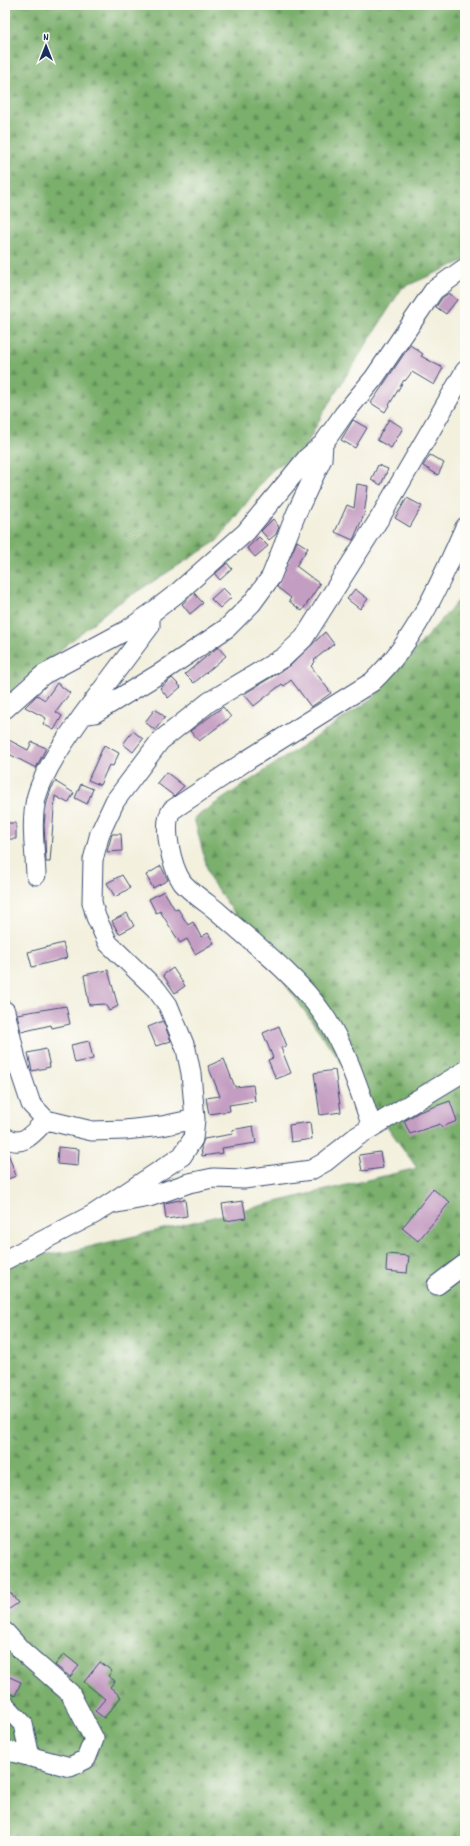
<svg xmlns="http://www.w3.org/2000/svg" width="470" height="1846" font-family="Dekko,sans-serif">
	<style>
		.forest { fill: url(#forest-firs); stroke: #4a6f65 }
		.building { fill: #c49ec2 }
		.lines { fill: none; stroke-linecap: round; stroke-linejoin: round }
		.minor-casing { stroke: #3b4c71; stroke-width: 21 }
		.minor { stroke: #fff; stroke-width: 19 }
	</style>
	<defs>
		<pattern id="forest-firs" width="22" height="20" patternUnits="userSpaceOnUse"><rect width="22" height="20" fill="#7aaf6c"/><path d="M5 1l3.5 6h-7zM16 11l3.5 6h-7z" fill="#638f5c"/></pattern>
	</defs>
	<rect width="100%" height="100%" fill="#fdfcf7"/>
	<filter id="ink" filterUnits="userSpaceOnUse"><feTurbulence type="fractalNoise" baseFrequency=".025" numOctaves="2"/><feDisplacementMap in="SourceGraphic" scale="8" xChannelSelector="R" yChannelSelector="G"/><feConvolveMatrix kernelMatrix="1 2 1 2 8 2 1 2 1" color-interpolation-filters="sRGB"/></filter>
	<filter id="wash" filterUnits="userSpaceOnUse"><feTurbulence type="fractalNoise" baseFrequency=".012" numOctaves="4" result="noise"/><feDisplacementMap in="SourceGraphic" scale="16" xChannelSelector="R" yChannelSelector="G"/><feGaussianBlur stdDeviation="0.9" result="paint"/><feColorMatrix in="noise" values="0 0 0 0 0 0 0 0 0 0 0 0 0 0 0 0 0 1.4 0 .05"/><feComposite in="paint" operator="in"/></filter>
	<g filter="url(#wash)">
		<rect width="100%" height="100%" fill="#f3f0de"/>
		<!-- forest -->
		<path class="forest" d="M5 5H465V260L402 288 324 411 305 448 271 471 217 541 111 608 5 696Z
			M465 593V1841H5V1258L68 1252 417 1168 210 879 194 818 372 699Z"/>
		<g id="blocks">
			<!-- building -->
			<path class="building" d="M449 293 457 300 446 314 436 307 442 298Z
				M410 345 423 354 421 356 443 368 434 385 412 372 405 381 404 380 385 412 371 403Z
				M389 419 403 428 391 448 377 440Z
				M353 420 367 428 355 448 341 440Z
				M430 455 444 463 438 475 423 466Z
				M378 465 388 469 381 485 371 480Z
				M357 484 368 486 364 515 353 540 335 532 347 505 354 508Z
				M407 498 422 506 410 527 395 518Z
				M273 519 279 527 276 534 269 540 261 531Z
				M259 537 268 546 255 557 247 548Z
				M297 541 308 548 296 566 320 584 302 611 289 601 291 598 277 587Z
				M227 563 232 569 220 580 215 574Z
				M223 588 232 597 220 608 211 599Z
				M355 589 368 599 360 609 347 599Z
				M194 593 203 603 190 614 182 604Z
				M325 632 334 644 314 660 315 662 311 666 331 693 311 707 291 680 284 686 282 684 254 706 244 694 291 665Z
				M218 647 226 656 194 683 185 674Z
				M172 678 181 687 168 698 160 688Z
				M57 683 70 693 56 712 62 716 54 730 43 724 46 718 25 707 37 695 45 700Z
				M223 707 231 717 199 741 190 731Z
				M155 709 165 717 155 730 145 722Z
				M133 731 143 739 133 752 123 744Z
				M5 738 28 750 32 742 46 748 36 768 5 752Z
				M104 745 119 753 113 766 109 765 100 785 88 780Z
				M166 772 184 786 174 796 157 783Z
				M56 781V782L74 793 68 803 55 796 50 862H46L44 825 46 806 51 789Z
				M81 784 93 789 87 804 75 798Z
				M5 823H16V839H5Z
				M112 834H121L122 851 107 852Z
				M161 866 168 880 153 888 146 875Z
				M122 875 130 888 115 897 107 883Z
				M164 891 175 910 178 909 188 925 193 922 201 937 208 933 214 943 195 954 187 939 180 943 160 911 156 913 149 899Z
				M127 913 134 926 119 934 112 921Z
				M63 943 67 958 32 967 28 952Z
				M173 968 185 986 175 993 163 975Z
				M108 970 118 1006 109 1011 105 1004 89 1005 84 975Z
				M66 1006 70 1024 52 1028 51 1025 21 1032 17 1014Z
				M163 1021 171 1041 156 1046 148 1027Z
				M279 1026 287 1046 281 1048 291 1073 276 1079 268 1060 273 1058 263 1033Z
				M89 1041 93 1059 75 1063 71 1045Z
				M46 1049 50 1067 32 1071 28 1053Z
				M224 1059 235 1087 253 1085 255 1101 229 1105 230 1111 209 1114 206 1098 220 1096 208 1066Z
				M335 1070 341 1112 320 1115 314 1073Z
				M450 1101 457 1121 442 1127 440 1124 410 1134 404 1121 419 1112Z
				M310 1122 312 1139 291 1142 289 1125Z
				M253 1126 256 1143 222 1148 223 1153 202 1156 201 1147 204 1139 233 1134 232 1130Z
				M58 1147 79 1149 78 1166 57 1164Z
				M5 1149 7 1150 16 1176 5 1180Z
				M380 1152 383 1168 362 1171 359 1155Z
				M433 1189 450 1202 418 1241 402 1228Z
				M185 1199 187 1216 166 1219 164 1203Z
				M243 1201 246 1218 225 1221 222 1204Z
				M387 1254 409 1256 407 1273 386 1271Z
				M5 1586 18 1603 5 1612Z
				M64 1654 79 1666 70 1677 55 1665Z
				M100 1662 112 1671 108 1676 115 1681 110 1687 121 1697 104 1718 95 1711 105 1699 84 1682Z
				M5 1675 21 1682 15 1696 5 1691Z"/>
		</g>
	</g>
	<g filter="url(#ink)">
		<use href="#blocks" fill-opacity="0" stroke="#3b4c71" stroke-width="1"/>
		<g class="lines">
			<defs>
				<path id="minor" d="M5 709 43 675 127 630 150 614 176 594 246 532 307 458 323 444 344 414 374 378 434 290 465 268
					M83 715 150 626V614
					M36 875C35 850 30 820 37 795 45 768 67 738 83 715L95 713 162 672 227 628 252 603 271 577 296 514 322 459 323 444
					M5 1011 16 1059 31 1104 46 1120 92 1131 125 1130 162 1126 195 1119
					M372 1127C359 1089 346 1047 323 1014 296 975 252 942 217 911 207 903 189 891 182 882 172 867 161 824 172 810L249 759 372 682C416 641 441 581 465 527
					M5 1137C23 1149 34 1132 46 1120
					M117 1203 149 1197 189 1183 213 1178 244 1179 311 1170 325 1162 356 1137 465 1071
					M5 1260 94 1214 182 1156 193 1139 195 1119 191 1073 186 1049 168 1005 156 989 108 943 96 917 92 902 93 860 100 833 115 801 160 741 209 702 284 657 304 638 381 516 465 371
					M437 1285 465 1264
					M5 1632 23 1652 70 1693 94 1739 86 1759 70 1767 5 1750
					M5 1705 23 1724 30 1757"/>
			</defs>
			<!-- minor casing -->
			<use href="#minor" class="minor-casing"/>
			<!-- minor -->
			<use href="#minor" class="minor"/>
		</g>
	</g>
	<!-- margin -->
	<rect width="470" height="1846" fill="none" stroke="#fdfcf7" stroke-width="20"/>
	<!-- north arrow -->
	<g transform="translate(46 46)" stroke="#fdfcf7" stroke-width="3" paint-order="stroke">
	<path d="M0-3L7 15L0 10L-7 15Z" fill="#1b2f5e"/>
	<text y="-6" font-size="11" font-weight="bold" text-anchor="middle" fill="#1b2f5e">N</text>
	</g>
</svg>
